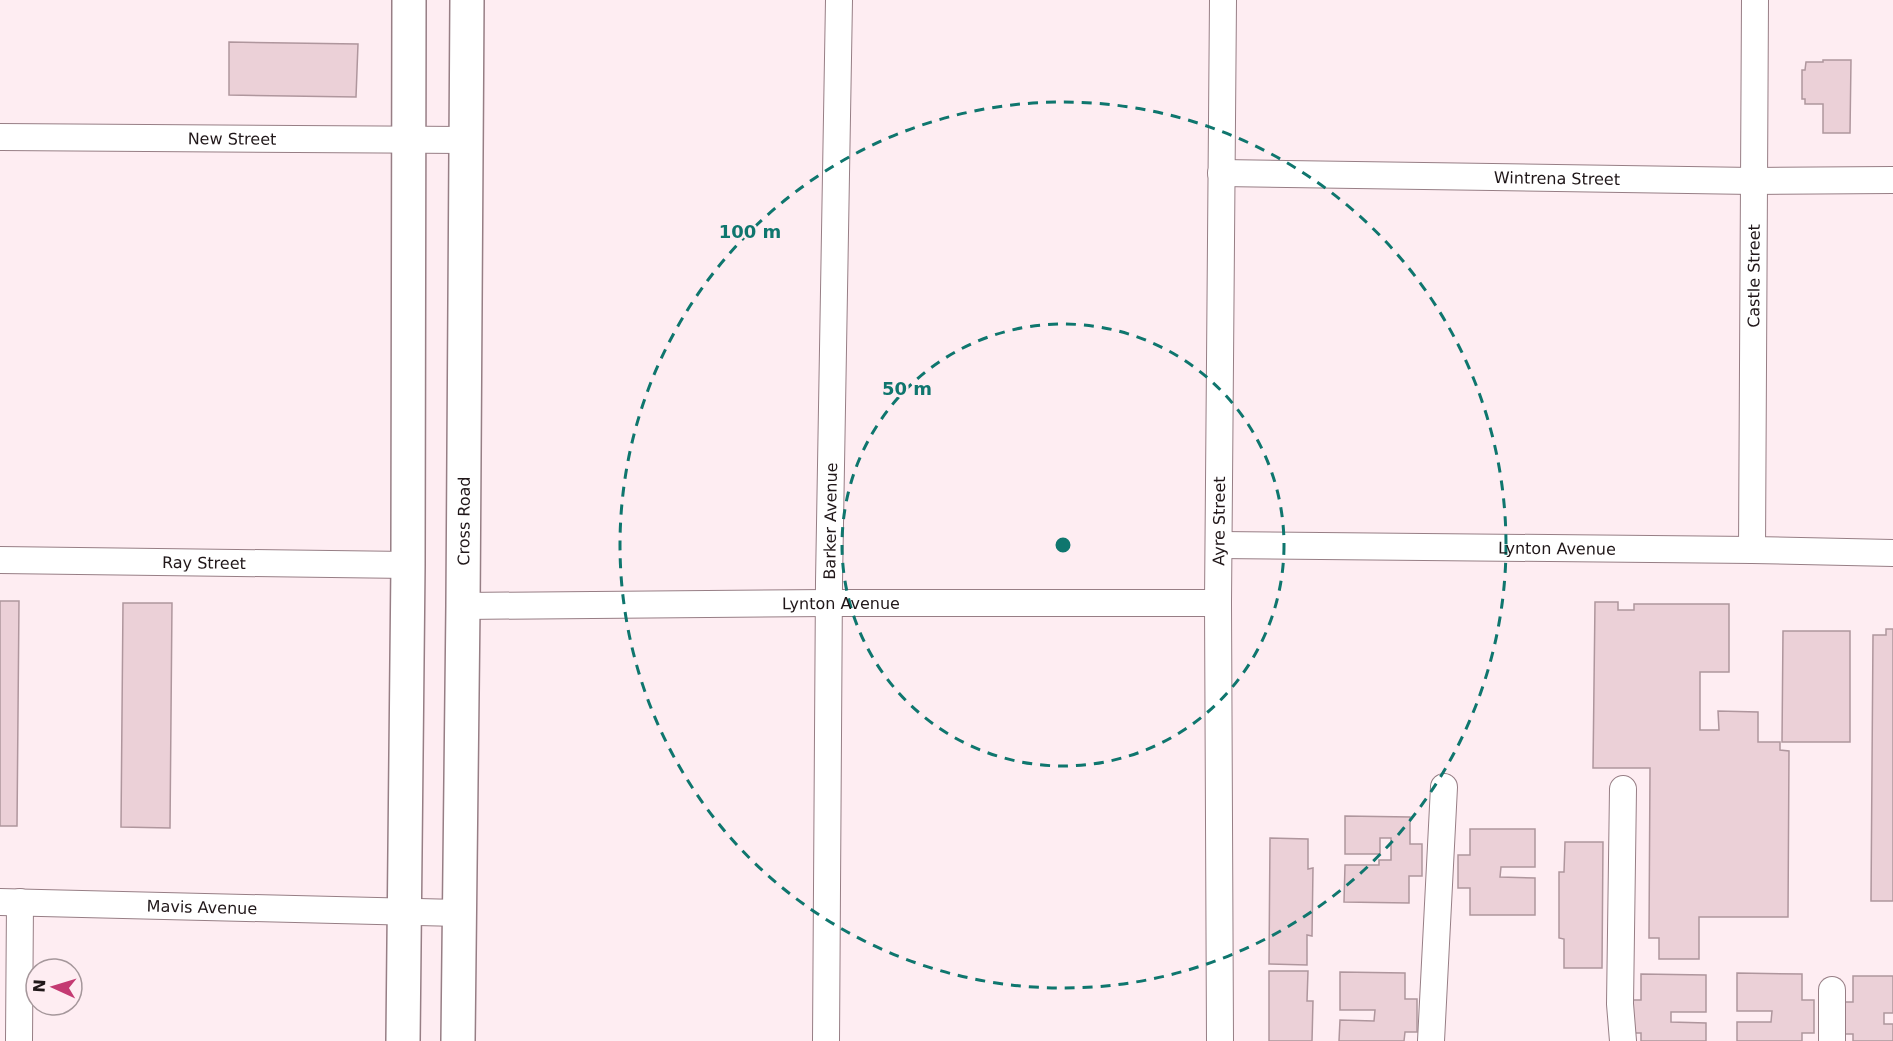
<svg xmlns="http://www.w3.org/2000/svg" width="1893" height="1041" font-family="'DejaVu Sans',sans-serif">
	<style>
		.building { fill: #ebd0d7; stroke: #af969d; stroke-width: 1.5 }
		.lines { fill: none; stroke-linecap: round; stroke-linejoin: round }
		.minor-casing { stroke: #977e85; stroke-width: 28 }
		.trunk-casing { stroke: #977e85; stroke-width: 36 }
		.minor { stroke: #fff; stroke-width: 26 }
		.trunk { stroke: #fff; stroke-width: 33 }
		.ring { fill: none; stroke: #0f766e; stroke-width: 3; stroke-dasharray: 10 8 }
		.labels { text-anchor: middle; stroke-width: 5; stroke-linejoin: round; paint-order: stroke }
		.street-label { font-size: 16px; fill: #201719; stroke: #feedf2 }
		.centre { fill: #0f766e; stroke: #feedf2; stroke-width: 3 }
		.ring-label { font-size: 18px; text-anchor: middle; font-weight: bold; fill: #0f766e; stroke: #feedf2; stroke-width: 5; stroke-linejoin: round; paint-order: stroke }
	</style>
	<rect width="100%" height="100%" fill="#feedf2"/>
	<!-- building -->
	<path class="building" d="M229 42 358 44 356 97 229 95Z
		M1823 60H1851L1850 133H1823V104H1805V99H1802V70H1805L1806 62H1823Z
		M0 601H19L17 826H0Z
		M1595 602H1618V610H1634V604H1729V672H1700V730H1719L1718 711 1758 712V742H1780V750L1789 751 1788 917H1699V959H1659V938H1649L1650 768H1593Z
		M123 603H172L170 828 121 827Z
		M1886 629H1893V901H1871L1873 635H1886Z
		M1783 631H1850V742H1782Z
		M1345 816 1410 817V844H1422V876H1409V903L1344 902 1345 865H1379V860H1391V838H1380V854H1345Z
		M1470 829H1535V867H1501L1500 877 1535 878V915H1470V888H1458V855H1470Z
		M1270 838 1308 839V869L1313 868 1312 936 1307 935V965L1269 964Z
		M1565 842H1603L1602 968H1564V939L1559 938V872H1564Z
		M1269 971H1308L1307 1001H1313L1312 1041H1269Z
		M1340 972 1405 973V999H1417V1032H1405L1404 1041H1339L1340 1020 1374 1021 1375 1010H1340Z
		M1737 973 1802 974V1000H1814V1033H1802V1041H1737V1022H1771L1772 1011H1737Z
		M1641 974 1706 975V1012H1671V1022L1706 1023V1041H1641V1033H1629V1000H1641Z
		M1853 976H1893V1013H1884V1024H1893V1041H1853V1034H1841V1002H1853Z"/>
	<g class="lines">
		<defs>
			<g id="minor">
				<path id="s1" d="M0 137 466 140"/>
				<path id="s2" d="M1221 173 1753 181 1893 180"/>
				<path id="s3" d="M1219 545 1752 550 1893 553"/>
				<path id="s4" d="M1752 550 1755 0"/>
				<path id="s5" d="M0 560 408 565"/>
				<path id="s6" d="M463 606 829 603H1218"/>
				<path id="s7" d="M0 902 459 913"/>
				<path d="M1832 990V1041"/>
				<path d="M19 1041 20 902"/>
				<path id="s8" d="M826 1041 829 582 839 0"/>
				<path id="s9" d="M1220 1041 1218 603 1223 0"/>
				<path d="M1431 1041 1444 787"/>
				<path d="M1623 1041 1620 1004 1623 789"/>
			</g>
			<g id="trunk">
				<path d="M403 1041 408 565 409 0"/>
				<path id="s10" d="M458 1041 463 606 467 0"/>
			</g>
		</defs>
		<!-- minor casing -->
		<use href="#minor" class="minor-casing"/>
		<!-- trunk casing -->
		<use href="#trunk" class="trunk-casing"/>
		<!-- minor -->
		<use href="#minor" class="minor"/>
		<!-- trunk -->
		<use href="#trunk" class="trunk"/>
	</g>
	<!-- distance rings -->
	<g class="ring">
		<circle cx="1063" cy="545" r="221"/>
		<circle cx="1063" cy="545" r="443"/>
	</g>
	<g class="labels">
		<!-- street labels -->
		<g class="street-label">
			<text dy="6" stroke="none"><textPath href="#s1" startOffset="232">New Street</textPath></text>
			<text dy="6" stroke="none"><textPath href="#s2" startOffset="336">Wintrena Street</textPath></text>
			<text dy="6" stroke="none"><textPath href="#s4" startOffset="274">Castle Street</textPath></text>
			<text dy="6" stroke="none"><textPath href="#s8" startOffset="520">Barker Avenue</textPath></text>
			<text dy="6" stroke="none"><textPath href="#s9" startOffset="520">Ayre Street</textPath></text>
			<text dy="6" stroke="none"><textPath href="#s10" startOffset="520">Cross Road</textPath></text>
			<text dy="6" stroke="none"><textPath href="#s3" startOffset="338">Lynton Avenue</textPath></text>
			<text dy="6" stroke="none"><textPath href="#s5" startOffset="204">Ray Street</textPath></text>
			<text dy="6" stroke="none"><textPath href="#s6" startOffset="378">Lynton Avenue</textPath></text>
			<text dy="6" stroke="none"><textPath href="#s7" startOffset="202">Mavis Avenue</textPath></text>
		</g>
	</g>
	<circle cx="1063" cy="545" r="9" class="centre"/>
	<g class="ring-label">
		<text x="750" y="238">100 m</text>
		<text x="907" y="395">50 m</text>
	</g>
	<!-- north arrow -->
	<g transform="translate(54 987) rotate(274)"><circle r="28" fill="#feedf2" stroke="#a5979b" stroke-width="1.5"/>
	<path d="M0-4.5L10 22L0 15L-10 22Z" fill="#c43a72"/>
	<text y="-9" font-size="16" font-weight="bold" text-anchor="middle" fill="#201719">N</text>
	</g>
</svg>
